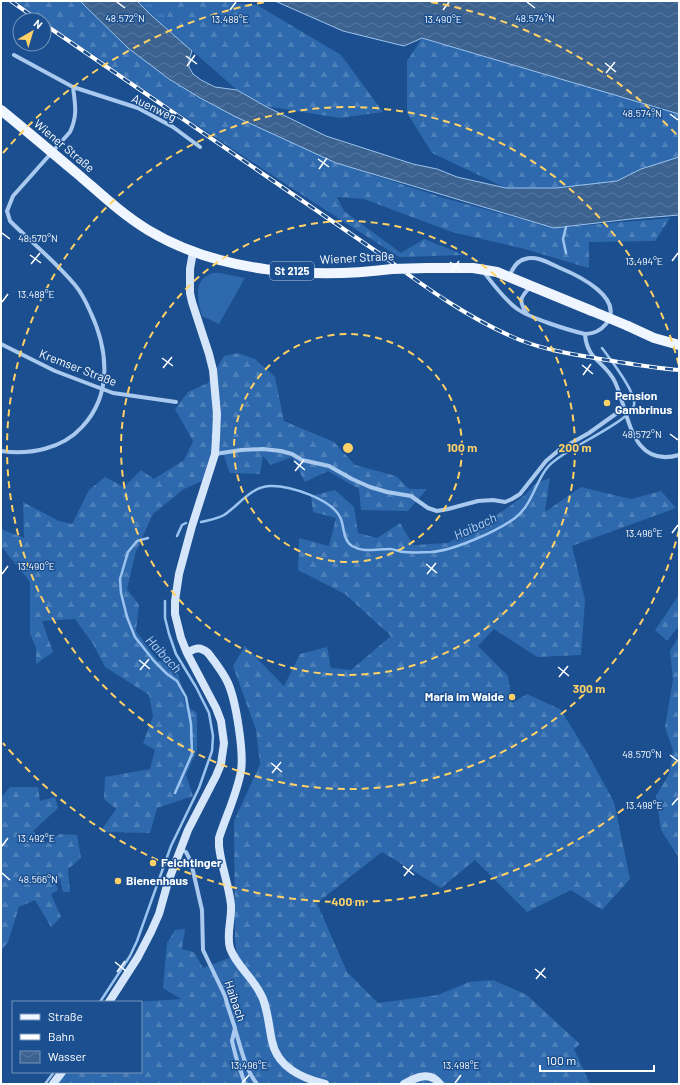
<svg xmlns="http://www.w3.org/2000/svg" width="680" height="1085" font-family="Barlow,sans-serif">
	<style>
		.grass { fill: url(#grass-tufts) }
		.forest { fill: url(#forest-firs) }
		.garden { fill: #2e69ad }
		.water { fill: url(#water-waves); stroke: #9cc4f0 }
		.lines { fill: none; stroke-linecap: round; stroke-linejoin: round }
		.stream { stroke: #9cc4f0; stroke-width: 2.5 }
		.minor { stroke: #a9c9ee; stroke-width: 4 }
		.secondary { stroke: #d6e6fa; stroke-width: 8 }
		.primary { stroke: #f0f6ff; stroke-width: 10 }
		.rail-casing { stroke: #fff; stroke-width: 4 }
		.rail { stroke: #1b4f8f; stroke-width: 2.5; stroke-dasharray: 8; stroke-linecap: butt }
		.primary-bridge { stroke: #f0f6ff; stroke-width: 10 }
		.ticks { fill: none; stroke: #fff; stroke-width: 1.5 }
		.ring { fill: none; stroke: #ffd166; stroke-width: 2; stroke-dasharray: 7 5 }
		.poi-dot { fill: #ffd166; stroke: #1b4f8f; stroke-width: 1.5 }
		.labels { text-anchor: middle; stroke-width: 3; stroke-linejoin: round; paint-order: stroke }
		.shield { fill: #1b4f8f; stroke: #bbcadd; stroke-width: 1 }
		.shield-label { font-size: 11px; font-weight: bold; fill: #fff }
		.street-label { font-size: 12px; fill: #fff; stroke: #1b4f8f }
		.poi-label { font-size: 12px; font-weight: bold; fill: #fff; stroke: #1b4f8f; text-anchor: start }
		.water-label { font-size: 13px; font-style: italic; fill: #b5d3f5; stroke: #1b4f8f }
		.ticks-label { font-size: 10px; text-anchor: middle; fill: #fff; stroke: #1b4f8f; stroke-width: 3; stroke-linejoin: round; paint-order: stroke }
		.centre { fill: #ffd166; stroke: #1b4f8f; stroke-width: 2 }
		.ring-label { font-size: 12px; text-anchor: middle; font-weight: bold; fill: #ffd166; stroke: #1b4f8f; stroke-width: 3; stroke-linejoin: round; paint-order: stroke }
	</style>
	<defs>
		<pattern id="grass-tufts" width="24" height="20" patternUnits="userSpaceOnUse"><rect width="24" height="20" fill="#2e69ad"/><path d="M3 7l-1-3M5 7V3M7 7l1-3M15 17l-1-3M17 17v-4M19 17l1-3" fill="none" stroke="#4d80b9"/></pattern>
		<pattern id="forest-firs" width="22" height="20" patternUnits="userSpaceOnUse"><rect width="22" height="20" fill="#2e69ad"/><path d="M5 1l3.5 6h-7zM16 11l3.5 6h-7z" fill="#4d80b9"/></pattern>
		<pattern id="water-waves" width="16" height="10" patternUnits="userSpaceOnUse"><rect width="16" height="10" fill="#3c6290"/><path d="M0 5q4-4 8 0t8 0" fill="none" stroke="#597aa1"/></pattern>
	</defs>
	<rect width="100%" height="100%" fill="#1b4f8f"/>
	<!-- grass -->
	<path class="grass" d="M137 1H172L164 26 152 16Z"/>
	<!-- forest -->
	<path class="forest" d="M15 1H80L128 48 169 79 202 99 236 117 336 163 444 198 554 228 670 218 655 241 589 242V268L521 248 452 232 364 199 337 197 344 211 401 253 424 239 464 255 399 257 296 191 159 100Z
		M172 1H229L234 3 257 5 341 55 383 112 340 118 265 106 237 90 164 26Z
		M422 38 679 114V157L641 169 617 181 556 188H506L432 153 407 113V61Z
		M238 353 255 359 275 377 284 421 334 442 355 465 396 476 409 489H427L408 511 361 510 359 489 328 471 305 482 292 457 271 465 263 456 260 474 230 473 224 456 212 450 202 481 184 489 153 514 136 551 127 589 139 605 136 631 158 661H175L186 706 197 713V750L186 775 193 796 157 808 150 833 100 832 116 809 104 799 105 777 150 769 155 750 143 743 153 716 149 695 105 667 93 644 75 619 42 621 53 652 36 664V648L30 634V582L1 546V529L24 538 23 502 59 521 72 524 89 490 105 477 124 487 141 470 154 479 184 460 193 441 175 409 188 392 208 383 224 356Z
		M550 478 545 512 581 487 631 499 661 491 676 508 572 546 585 600 581 655 537 657 494 629 478 646 508 676 512 703 527 694 560 709 585 749 614 802 630 879 602 910 571 890 527 912 475 860 441 888 382 852 317 903 347 972 378 1003 438 995 469 982 493 980 527 995 580 1044 574 1049 590 1084H57L66 1072H141V1002H135L181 999 163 988 167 943 175 930 185 929 182 949 194 952 203 968 237 955 235 939 234 821 260 764 256 730 233 666 245 646 284 686 300 654 327 647 331 668 351 670 391 636 345 594 298 570 299 538 329 546 336 518 313 512 311 496 335 490 354 507 358 533 377 538 400 523 413 545 448 543 503 511 525 495 536 483Z
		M679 595V627H678L667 641 655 630Z
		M679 636V858L661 830 656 796 669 774 673 750 665 727 673 680 670 651Z
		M10 787H38L40 801 55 797 58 808 33 831 46 843 60 834 77 835 81 858 68 869 70 892H63L60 879 54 880 58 890 51 894 61 917 51 927 35 900 19 907 8 942 1 951V798Z"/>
	<!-- garden -->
	<path class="garden" d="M213 273H220L245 278 219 324 202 316C198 300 192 279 213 273Z"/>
	<!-- water -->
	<path class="water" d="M80 1H137L152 16 192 51 189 60V67L193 74 201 80 215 87 237 90 265 106 326 136 413 164 437 169 457 177 506 188H556L617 181 641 169 679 157V215L631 219 554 228 336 163 236 117 202 99 169 79 128 48Z
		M275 1H679V114L422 38 404 46 343 31Z"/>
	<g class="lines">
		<!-- stream -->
		<path class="stream" d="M566 253 563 239 566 227
			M201 522C209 520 217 519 224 515 238 506 251 487 269 486 289 485 333 499 341 519 344 527 343 540 352 546 364 553 376 549 390 549 395 549 399 552 404 552 413 553 423 552 431 552 453 551 497 531 515 518 532 505 535 483 547 468 562 449 630 423 634 405 637 393 610 359 602 348
			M177 536 182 525 186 523
			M148 538 137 541 128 552 120 579 121 593 127 617 135 637 154 661 167 674 177 681 186 697 191 724 192 754 175 793
			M100 1002 130 956 137 941 171 846 199 788 212 751 213 736 209 713 196 687 176 654 169 634 165 618V601
			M45 1084 54 1072"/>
		<!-- minor -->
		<path class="minor" d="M14 55 73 87 138 108 173 127 200 147
			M483 271C493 284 503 298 516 308 529 318 568 330 585 334 593 334 601 330 606 324 626 298 577 275 560 268 549 263 536 255 525 259 516 261 513 269 509 276
			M527 314C518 300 520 298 531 286
			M585 334C587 361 605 361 615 382 629 412 630 469 679 455
			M1 344 55 371 113 393 176 402
			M1 451C30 455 62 449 82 427 113 394 108 349 90 311 86 302 81 292 75 285 55 261 31 242 10 221L7 211 13 196 70 132C78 115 75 104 73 87
			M215 454 241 450 263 449 281 451 292 454 302 460 329 466 352 479 370 487 387 492 411 496 428 508 437 511 448 509 478 501 493 500 505 502 512 499 520 494 546 461 559 450 589 433 624 408
			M181 850 186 852 191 862 202 910 203 950 225 996 228 1007 235 1028 232 1041 236 1057 245 1084
			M235 1029C241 1048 245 1069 257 1084"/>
		<!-- secondary -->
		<path class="secondary" d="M187 653C195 648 200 646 208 653 215 662 223 672 228 683 236 701 244 752 241 771 237 794 226 816 219 838V846C221 866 229 885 231 905 232 919 226 935 230 948 236 966 256 980 263 999 268 1012 269 1027 272 1041 277 1067 301 1078 325 1084
			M109 1002 138 957 151 932 159 914 168 882 188 830 216 776 221 764 224 743 221 721 216 708 187 653 181 638 175 614V601L179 574 192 526 215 454 216 438 217 414 213 370 209 354 192 302 190 293V269L193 252
			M53 1084 62 1072
			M404 1084C416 1077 430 1071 440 1084"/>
		<!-- primary -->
		<path class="primary" d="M1 110C28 132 54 154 80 176 102 195 123 215 148 230 219 273 313 279 392 269
			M427 268H473L497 272 592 311
			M628 326 654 338 679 345"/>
		<defs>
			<path id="rail" d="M11 1 38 20
				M44 24 383 256C426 288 471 320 520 340 548 351 578 355 607 360 631 364 655 368 679 370"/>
		</defs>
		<!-- rail casing -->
		<use href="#rail" class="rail-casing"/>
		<!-- rail -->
		<use href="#rail" class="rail"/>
		<!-- primary-bridge -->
		<path class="primary-bridge" d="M392 269 427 268
			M592 311 628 326"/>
	</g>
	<!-- ticks -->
	<path class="ticks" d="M117 2 125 8M527 2 535 8M230 10 236 2M443 10 449 2M186 56 197 64M605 63 616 72M187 66 195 55M606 73 615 62M670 114 678 120M318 159 329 167M319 169 327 158M2 233 10 239M30 255 41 263M672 261 678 253M450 262 461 271M31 264 40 253M451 272 459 261M2 302 8 294M162 358 173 366M582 365 593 374M163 368 172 357M583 375 591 364M670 434 678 440M294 461 305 470M295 471 304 460M672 533 678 525M426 564 437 573M2 574 8 566M427 574 436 563M139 660 150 669M558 667 569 676M140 670 149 659M559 677 568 666M670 755 678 761M271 763 282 772M272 773 281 762M672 805 678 798M2 846 8 838M403 866 414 875M2 873 10 880M404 876 413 865M115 962 126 971M535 969 546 978M117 972 125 961M536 979 545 968M242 1083 249 1075M455 1083 461 1075"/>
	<!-- distance rings -->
	<g class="ring">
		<circle cx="348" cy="448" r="114"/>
		<circle cx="348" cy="448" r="227"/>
		<path d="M679 530A341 341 0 1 1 679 366"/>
		<path d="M677 761A454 454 0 0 1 3 743M3 153A454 454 0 0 1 265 2M431 2A454 454 0 0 1 677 135"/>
	</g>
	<!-- markers -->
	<g class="poi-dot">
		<circle cx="607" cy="403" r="4"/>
		<circle cx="512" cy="697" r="4"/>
		<circle cx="153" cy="863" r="4"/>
		<circle cx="118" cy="881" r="4"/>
	</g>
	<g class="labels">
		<!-- shield labels -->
		<rect class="shield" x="270" y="262" width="44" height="18" rx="3"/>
		<g class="shield-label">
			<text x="292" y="275">St 2125</text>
		</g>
		<!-- street labels -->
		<g class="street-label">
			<text transform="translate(154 108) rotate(26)" y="4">Auenweg</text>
			<text transform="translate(64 146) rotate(40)" y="4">Wiener Straße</text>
			<text transform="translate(357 258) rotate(-3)" y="4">Wiener Straße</text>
			<text transform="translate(78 368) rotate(21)" y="4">Kremser Straße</text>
			<text transform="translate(235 1001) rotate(71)" y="4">Haibach</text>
		</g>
		<!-- poi labels -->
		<g class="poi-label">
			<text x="615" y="400">Pension<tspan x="615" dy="14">Gambrinus</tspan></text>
			<text x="504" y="701" text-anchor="end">Maria im Walde</text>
			<text x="161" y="867">Feichtinger</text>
			<text x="126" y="885">Bienenhaus</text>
		</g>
		<!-- water labels -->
		<g class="water-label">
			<text transform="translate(475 526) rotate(-25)" y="5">Haibach</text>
			<text transform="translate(164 654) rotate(47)" y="5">Haibach</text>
		</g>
	</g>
	<g class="ticks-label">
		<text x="125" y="22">48.572°N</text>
		<text x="535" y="22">48.574°N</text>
		<text x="443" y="23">13.490°E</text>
		<text x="230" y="23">13.488°E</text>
		<text x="642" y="117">48.574°N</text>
		<text x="38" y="242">48.570°N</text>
		<text x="644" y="265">13.494°E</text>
		<text x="36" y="298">13.488°E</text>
		<text x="642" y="438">48.572°N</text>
		<text x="644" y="537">13.496°E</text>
		<text x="36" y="570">13.490°E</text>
		<text x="642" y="758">48.570°N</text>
		<text x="644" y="809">13.498°E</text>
		<text x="36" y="842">13.492°E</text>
		<text x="38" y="883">48.566°N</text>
		<text x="249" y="1069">13.496°E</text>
		<text x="461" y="1069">13.498°E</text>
	</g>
	<circle cx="348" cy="448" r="6" class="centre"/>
	<g class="ring-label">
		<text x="462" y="452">100 m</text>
		<text x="575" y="452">200 m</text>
		<text x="589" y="693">300 m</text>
		<text x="348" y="906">400 m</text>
	</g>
	<!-- border -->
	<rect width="680" height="1085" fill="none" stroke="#ffffff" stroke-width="4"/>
	<!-- legend -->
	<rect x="12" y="1001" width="130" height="72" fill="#1b4f8f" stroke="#7695bc"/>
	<rect x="20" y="1014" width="20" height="6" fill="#f0f6ff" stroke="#7695bc"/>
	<text x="48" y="1021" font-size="12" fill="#ffffff">Straße</text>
	<rect x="20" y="1034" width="20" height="6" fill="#ffffff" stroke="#7695bc"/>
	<text x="48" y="1041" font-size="12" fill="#ffffff">Bahn</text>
	<rect x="20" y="1051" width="20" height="12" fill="url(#water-waves)" stroke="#7695bc"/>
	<text x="48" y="1061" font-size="12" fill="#ffffff">Wasser</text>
	<!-- north arrow -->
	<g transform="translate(32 32) rotate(38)"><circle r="19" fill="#1b4f8f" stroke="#7695bc"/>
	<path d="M0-3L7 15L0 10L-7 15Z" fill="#ffd166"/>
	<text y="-6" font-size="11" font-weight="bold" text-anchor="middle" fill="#ffffff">N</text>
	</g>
	<!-- scale -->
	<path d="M540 1065v6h114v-6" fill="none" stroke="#ffffff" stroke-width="2"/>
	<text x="546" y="1065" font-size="12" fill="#ffffff" stroke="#1b4f8f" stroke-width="3" paint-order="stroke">100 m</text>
</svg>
